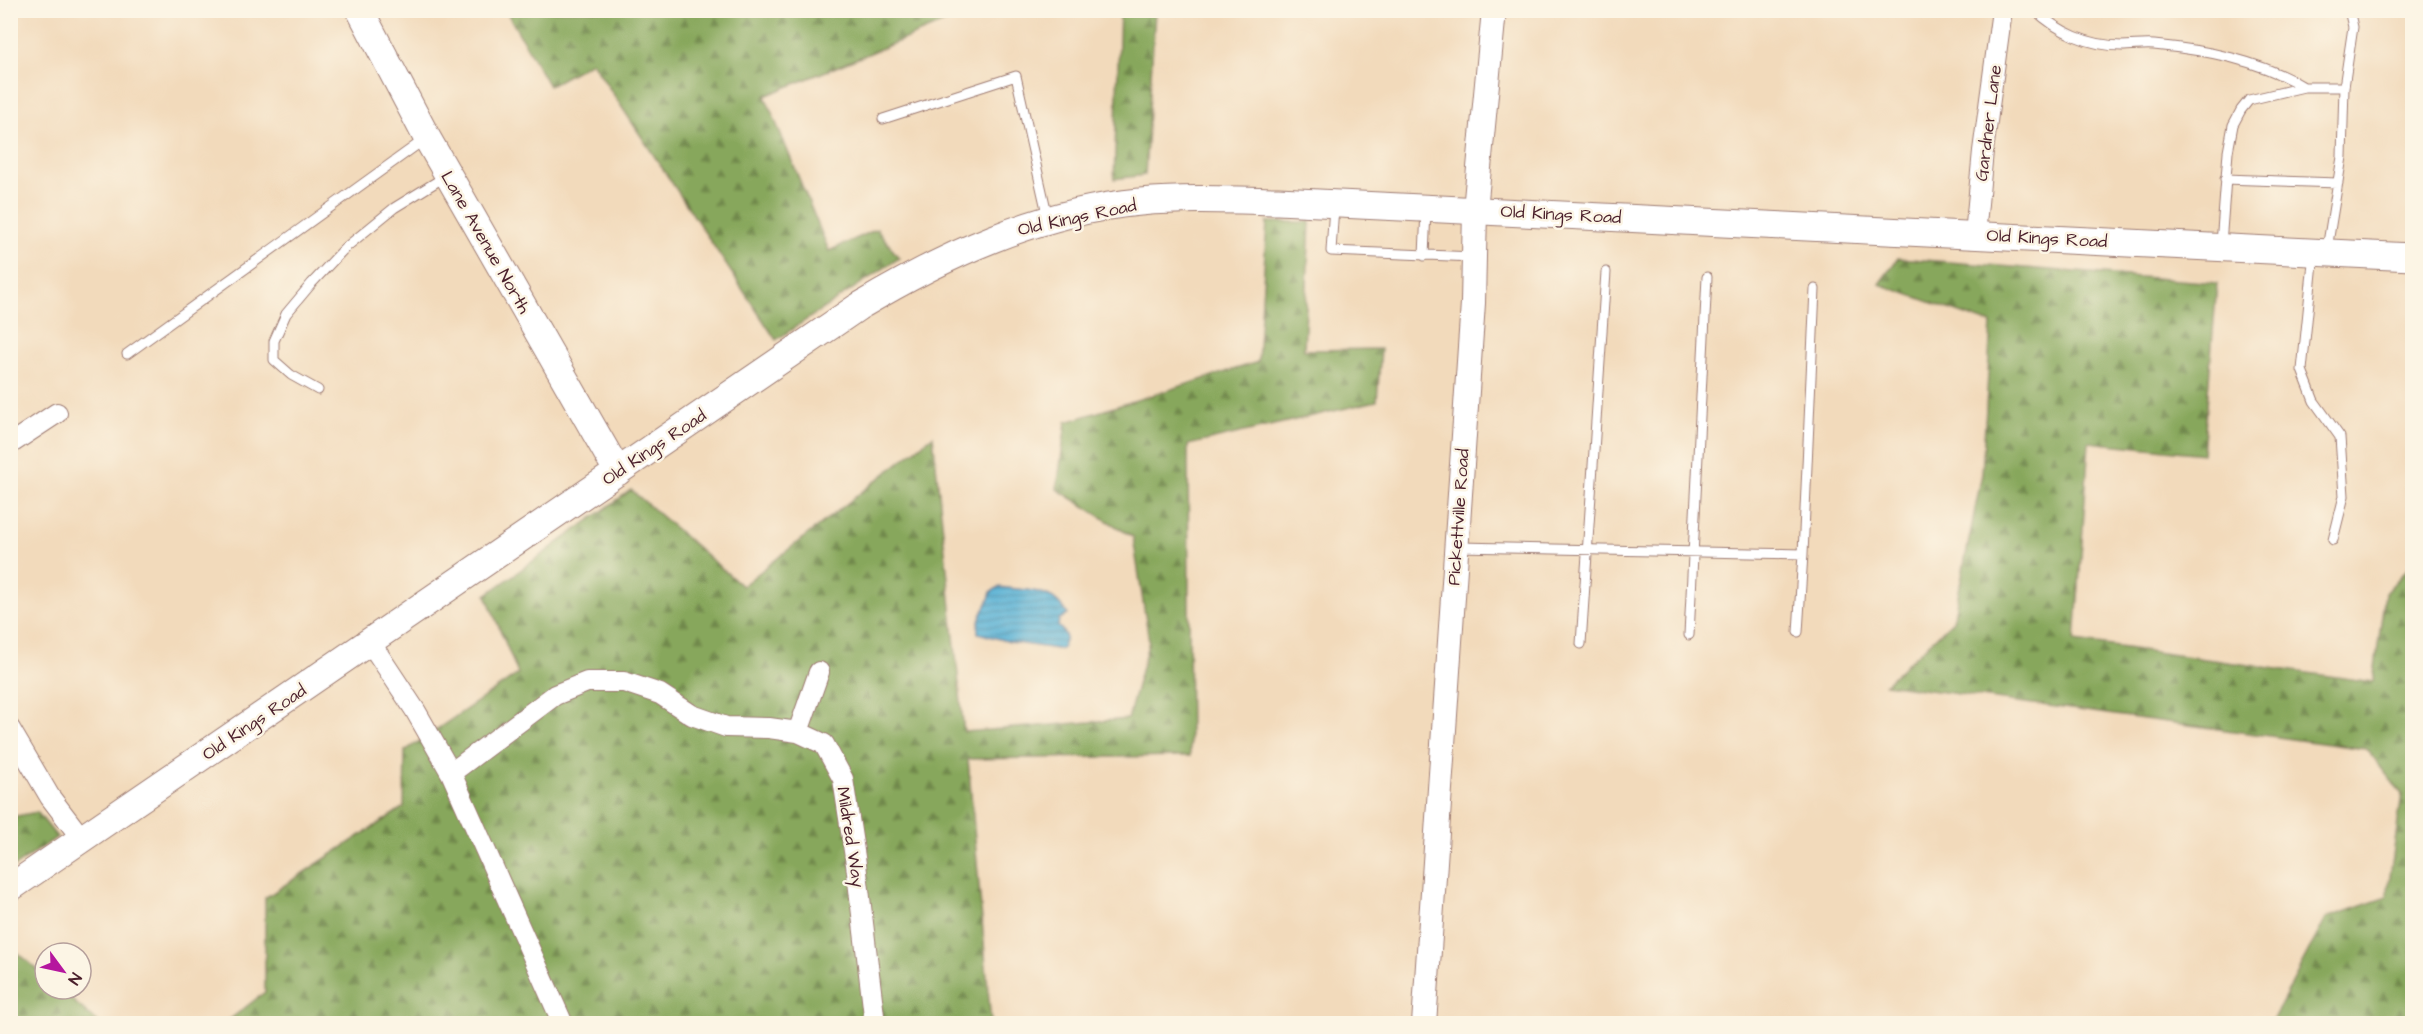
<svg xmlns="http://www.w3.org/2000/svg" width="2423" height="1034" font-family="'Architects Daughter',sans-serif">
	<style>
		.forest { fill: url(#forest-firs); stroke: #686343; stroke-width: 1.5 }
		.water { fill: url(#water-rules); stroke: #506880; stroke-width: 1.5 }
		.lines { fill: none; stroke-linecap: round; stroke-linejoin: round }
		.service-casing { stroke: #9e7c73; stroke-width: 11 }
		.minor-casing { stroke: #9e7c73; stroke-width: 22 }
		.tertiary-casing { stroke: #9e7c73; stroke-width: 26 }
		.secondary-casing { stroke: #9e7c73; stroke-width: 29 }
		.service { stroke: #fff; stroke-width: 9 }
		.minor { stroke: #fff; stroke-width: 20 }
		.tertiary { stroke: #fff; stroke-width: 24 }
		.secondary { stroke: #fff; stroke-width: 27 }
		.labels { text-anchor: middle; stroke-width: 5; stroke-linejoin: round; paint-order: stroke }
		.street-label { font-size: 18px; fill: #4a1f2b; stroke: #fcf5e5 }
	</style>
	<defs>
		<pattern id="forest-firs" width="22" height="20" patternUnits="userSpaceOnUse" patternTransform="scale(1.5)"><rect width="22" height="20" fill="#87a75b"/><path d="M5 1l3.5 6h-7zM16 11l3.5 6h-7z" fill="#70874b"/></pattern>
		<pattern id="water-rules" width="6" height="5" patternUnits="userSpaceOnUse" patternTransform="scale(1.5)"><rect width="6" height="5" fill="#57b1d5"/><path d="M0 2.5h6" fill="none" stroke="#4a8fad"/></pattern>
	</defs>
	<rect width="100%" height="100%" fill="#fcf5e5"/>
	<filter id="ink" filterUnits="userSpaceOnUse"><feTurbulence type="fractalNoise" baseFrequency=".0167" numOctaves="2"/><feDisplacementMap in="SourceGraphic" scale="12" xChannelSelector="R" yChannelSelector="G"/><feConvolveMatrix kernelMatrix="1 2 1 2 8 2 1 2 1" color-interpolation-filters="sRGB"/></filter>
	<filter id="wash" filterUnits="userSpaceOnUse"><feTurbulence type="fractalNoise" baseFrequency=".008" numOctaves="4" result="noise"/><feDisplacementMap in="SourceGraphic" scale="24" xChannelSelector="R" yChannelSelector="G"/><feGaussianBlur stdDeviation="1.35" result="paint"/><feColorMatrix in="noise" values="0 0 0 0 0 0 0 0 0 0 0 0 0 0 0 0 0 1.4 0 .05"/><feComposite in="paint" operator="in"/></filter>
	<g filter="url(#wash)">
		<rect width="100%" height="100%" fill="#f2dabb"/>
		<!-- forest -->
		<path class="forest" d="M631 10 973 11 765 96 829 251 877 229 899 258 776 340 592 62 549 86 506 11Z
			M1120 11H1155L1145 175 1114 179Z
			M1267 222H1310L1304 350 1381 349 1377 401 1188 445 1190 756 968 759 991 1023 224 1024 265 992V898L404 807 405 751 518 674 486 595 631 490 742 586 933 436 964 732 1128 719 1149 641 1133 537 1057 489 1066 422 1258 362Z
			M1898 258 2217 283 2203 454 2089 442 2075 641 2373 682 2385 593 2412 564V1023H2271L2326 918 2387 897 2402 794 2366 749 1885 684 1953 621 1982 474 1991 324 1879 284Z
			M37 812 57 837 11 869V817Z
			M10 946 45 976V989H59L99 1023H11Z"/>
		<!-- water -->
		<path class="water" d="M999 587C1028 591 1053 587 1068 615L1059 619 1058 626C1066 634 1068 636 1062 648L1057 649 1010 642 978 633C976 618 988 607 991 592Z"/>
	</g>
	<g filter="url(#ink)">
		<g class="lines">
			<defs>
				<path id="service" d="M2035 10C2058 32 2089 46 2122 46 2133 46 2144 44 2154 45 2206 50 2259 60 2304 87
					M883 119 1016 76 1048 218
					M2225 179 2338 183
					M1334 206 1331 251 1474 257
					M2221 244 2228 152 2233 125 2241 110 2249 100 2304 87H2344
					M2327 249 2342 157 2344 87 2353 27 2349 10
					M2314 253 2302 370 2314 401 2340 437 2344 496 2333 540
					M1424 256 1426 210
					M127 354 425 139
					M318 390 291 375 274 360V341L286 314 312 283 345 248 394 208 446 176
					M1458 547 1803 554 1815 289
					M1798 632 1803 554
					M1689 635 1707 277
					M1581 644 1606 272"/>
				<path id="minor" d="M1975 235 1983 151 2002 10
					M10 444 57 413
					M370 642 415 710 451 773 563 1024
					M10 729 50 797 82 839
					M798 732 819 672
					M451 773 555 695 587 682H624L660 694 692 715 726 727 769 728 798 732 824 744 843 779 856 864 875 1024"/>
				<path id="tertiary" d="M1424 1024 1473 303 1475 210 1494 10"/>
				<path id="secondary" d="M360 10 427 138 618 472
					M10 888 858 307C945 255 1037 212 1140 202 1185 198 1232 200 1278 201L2412 257"/>
			</defs>
			<!-- service casing -->
			<use href="#service" class="service-casing"/>
			<!-- minor casing -->
			<use href="#minor" class="minor-casing"/>
			<!-- tertiary casing -->
			<use href="#tertiary" class="tertiary-casing"/>
			<!-- secondary casing -->
			<use href="#secondary" class="secondary-casing"/>
			<!-- service -->
			<use href="#service" class="service"/>
			<!-- minor -->
			<use href="#minor" class="minor"/>
			<!-- tertiary -->
			<use href="#tertiary" class="tertiary"/>
			<!-- secondary -->
			<use href="#secondary" class="secondary"/>
		</g>
	</g>
	<g class="labels">
		<!-- street labels -->
		<g class="street-label">
			<text transform="translate(1988 123) rotate(-83)" y="6">Gardner Lane</text>
			<text transform="translate(1561 214) rotate(3)" y="6">Old Kings Road</text>
			<text transform="translate(1077 217) rotate(-12)" y="6">Old Kings Road</text>
			<text transform="translate(2047 238) rotate(3)" y="6">Old Kings Road</text>
			<text transform="translate(486 242) rotate(60)" y="6">Lane Avenue North</text>
			<text transform="translate(654 447) rotate(-34)" y="6">Old Kings Road</text>
			<text transform="translate(1458 517) rotate(-86)" y="6">Pickettville Road</text>
			<text transform="translate(254 722) rotate(-34)" y="6">Old Kings Road</text>
			<text transform="translate(851 837) rotate(81)" y="6">Mildred Way</text>
		</g>
	</g>
	<!-- margin -->
	<rect width="2423" height="1034" fill="none" stroke="#fcf5e5" stroke-width="36"/>
	<!-- north arrow -->
	<g transform="translate(63 971) rotate(123)"><circle r="28" fill="#fcf5e5" stroke="#b59f9b" stroke-width="1.5"/>
	<path d="M0-4.5L10 22L0 15L-10 22Z" fill="#b5179e"/>
	<text y="-9" font-size="16" font-weight="bold" text-anchor="middle" fill="#4a1f2b">N</text>
	</g>
</svg>
